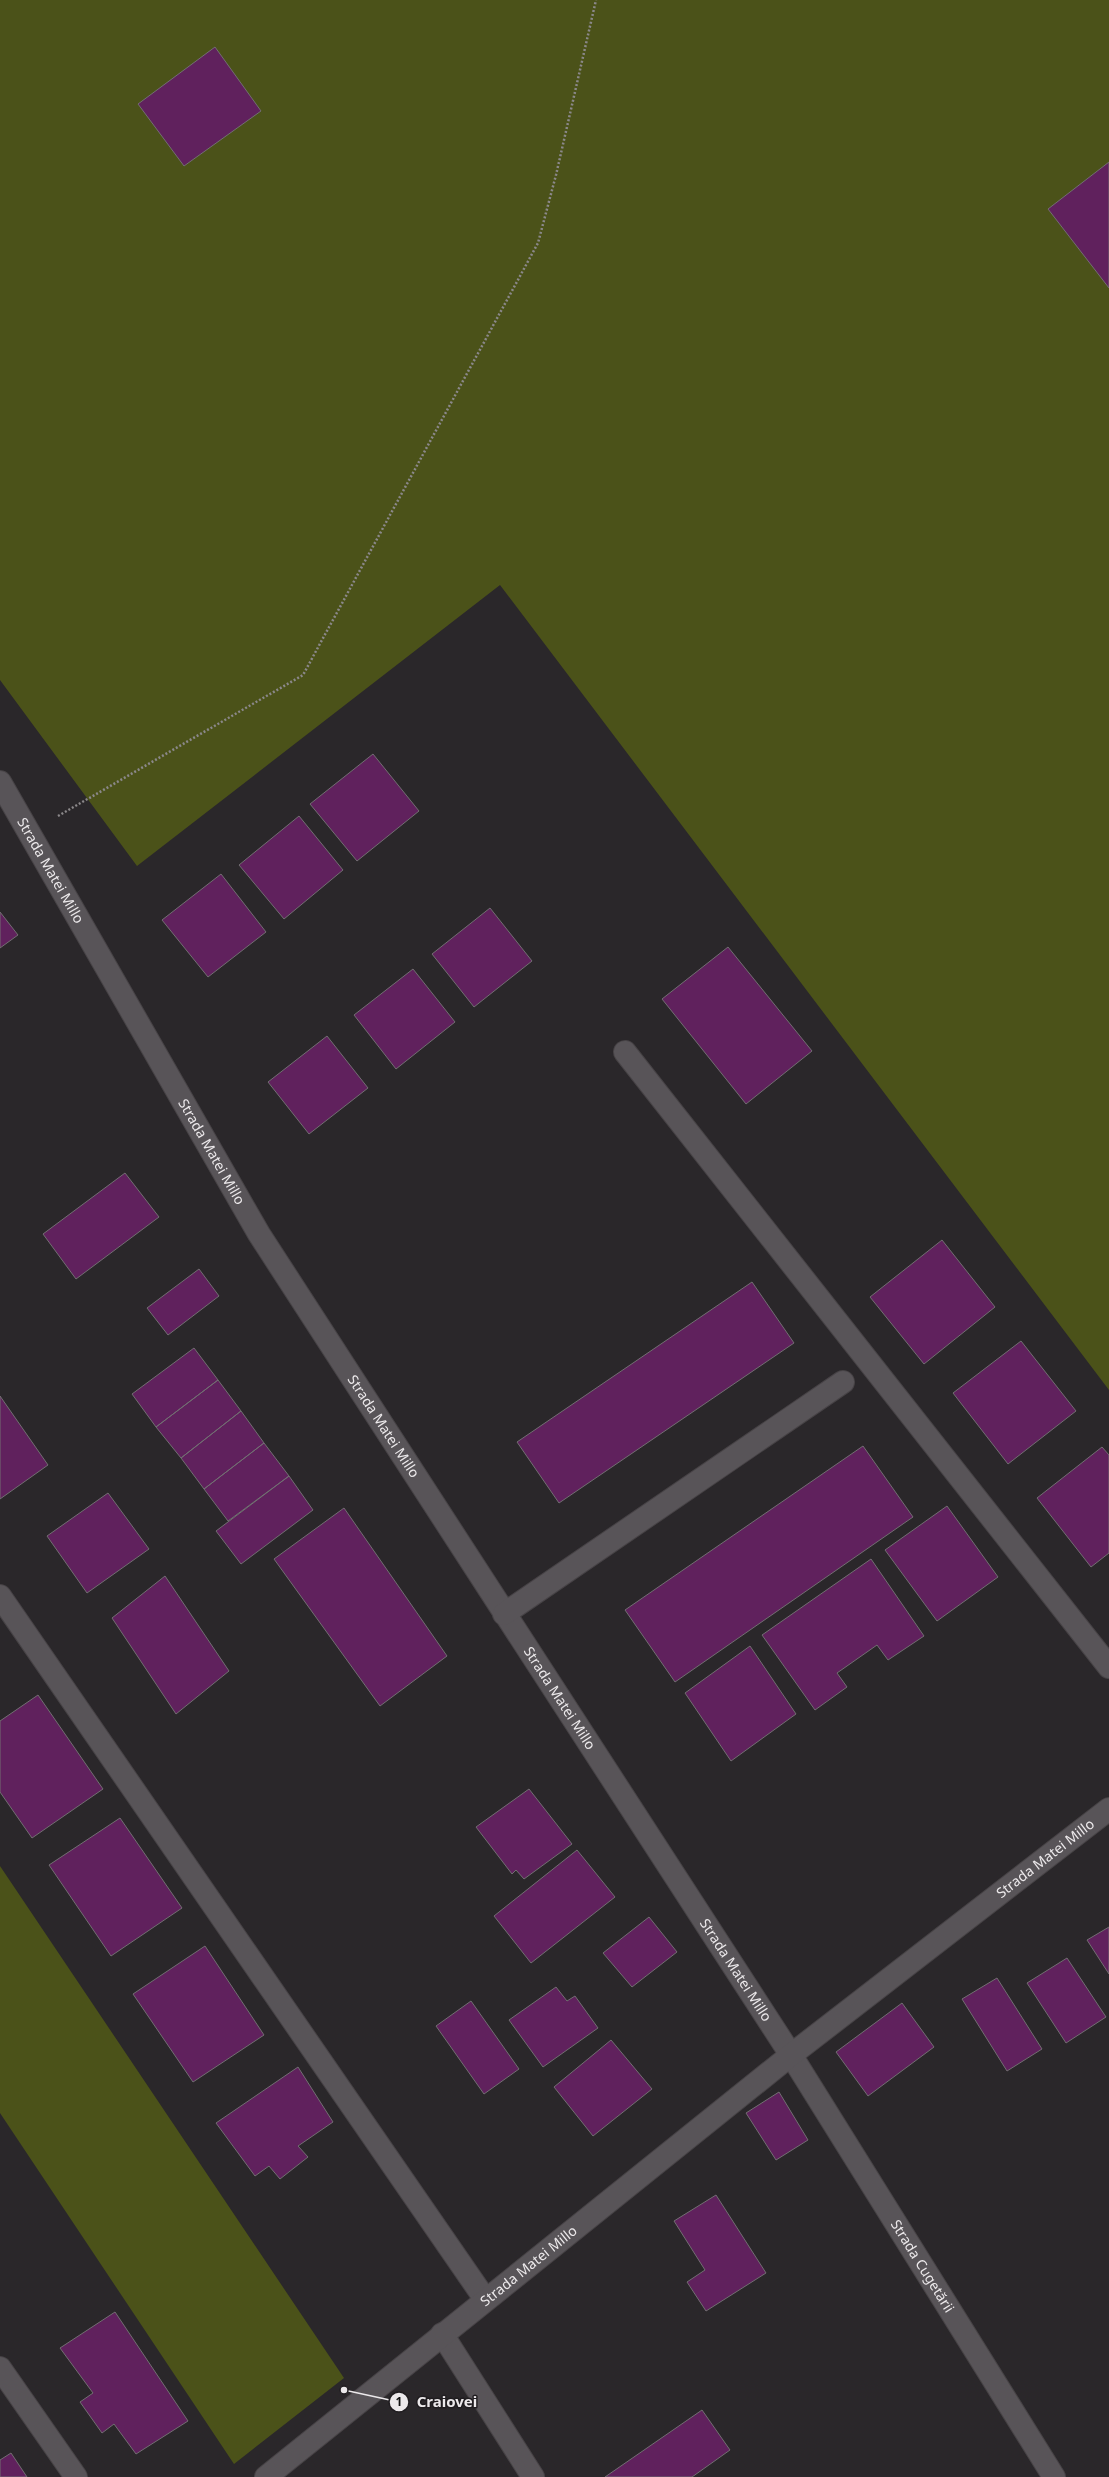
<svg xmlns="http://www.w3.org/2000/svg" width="1109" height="2477" font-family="'Noto Sans',sans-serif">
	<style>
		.green { fill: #4b5219 }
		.building { fill: #60215d; stroke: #726e72 }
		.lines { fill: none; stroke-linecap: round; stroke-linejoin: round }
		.minor-casing { stroke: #474346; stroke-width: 24 }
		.tertiary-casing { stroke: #474346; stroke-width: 24 }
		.path { stroke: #8b888a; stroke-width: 2.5; stroke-dasharray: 2 2; stroke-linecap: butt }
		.minor { stroke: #585458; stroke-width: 22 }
		.tertiary { stroke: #585458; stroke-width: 22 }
		.labels { text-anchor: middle; stroke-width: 3; stroke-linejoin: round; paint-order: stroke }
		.street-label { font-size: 14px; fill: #ece9eb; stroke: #201d20 }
		.leader { fill: none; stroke: #ece9eb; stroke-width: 1.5 }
		.callout-dot { fill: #ece9eb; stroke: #201d20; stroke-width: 1.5 }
		.mark-label { font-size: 12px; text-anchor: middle; font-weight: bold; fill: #111 }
		.callout-label { font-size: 15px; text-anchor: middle; font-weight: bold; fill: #ece9eb; stroke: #201d20; stroke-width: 3; stroke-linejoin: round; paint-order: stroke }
	</style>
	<rect width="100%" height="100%" fill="#2a272a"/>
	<!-- green -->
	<path class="green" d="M0 0H1109V1390L500 585 137 866 0 680Z
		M0 1866 344 2378 234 2464 0 2113Z"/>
	<!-- building -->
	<path class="building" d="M215 47 261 111 184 166 138 104Z
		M1109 162V288L1048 209Z
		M373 754 419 811 357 861 310 804Z
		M299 816 343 870 284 919 239 865Z
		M221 874 266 932 208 977 162 920Z
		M490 908 532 961 474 1007 432 954Z
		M0 912 18 935 0 948Z
		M728 947 812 1051 746 1104 662 999Z
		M413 969 455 1022 396 1069 354 1015Z
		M327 1036 368 1088 309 1134 268 1082Z
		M125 1173 159 1217 76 1279 43 1234Z
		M942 1240 995 1307 924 1364 870 1297Z
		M199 1269 219 1296 168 1335 147 1308Z
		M752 1282 794 1343 559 1503 517 1442Z
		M1021 1341 1076 1411 1008 1464 953 1393Z
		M194 1348 218 1380 156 1427 132 1394Z
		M218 1380 241 1411 181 1458 156 1427Z
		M0 1396 48 1465 0 1499Z
		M241 1411 264 1443 204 1489 181 1458Z
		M264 1443 289 1476 228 1521 204 1489Z
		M863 1446 913 1517 675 1682 625 1610Z
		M1102 1447 1109 1455V1553L1091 1567 1037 1498Z
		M289 1476 313 1510 241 1564 216 1531Z
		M108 1493 149 1549 87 1593 47 1536Z
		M947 1506 998 1577 937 1621 885 1550Z
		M344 1508 447 1656 380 1706 274 1559Z
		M871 1559 924 1636 888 1660 877 1645 837 1673 847 1687 815 1710 762 1635Z
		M165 1576 229 1671 176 1714 112 1618Z
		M750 1646 796 1714 731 1761 685 1693Z
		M38 1695 103 1789 32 1838 0 1792V1721Z
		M529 1789 572 1844 524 1879 516 1870 512 1874 476 1827Z
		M120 1818 182 1908 111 1956 49 1865Z
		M577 1850 615 1897 531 1963 494 1916Z
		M649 1917 677 1952 632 1987 603 1953Z
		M1109 1927V1974L1087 1940Z
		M205 1946 264 2035 193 2082 133 1994Z
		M1067 1958 1106 2017 1066 2043 1027 1983Z
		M997 1978 1042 2049 1007 2071 962 1999Z
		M556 1987 567 2001 575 1996 598 2028 543 2067 509 2020Z
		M471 2001 519 2069 484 2094 436 2026Z
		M902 2003 934 2047 868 2096 836 2052Z
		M611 2040 652 2089 593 2136 554 2087Z
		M298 2067 333 2122 298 2146 308 2157 280 2179 269 2166 255 2176 216 2123Z
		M779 2092 808 2140 776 2160 746 2113Z
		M716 2195 766 2273 706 2311 687 2282 705 2270 674 2221Z
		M115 2312 188 2421 136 2454 114 2424 102 2433 80 2402 93 2393 60 2348Z
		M702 2410 730 2450 692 2477H605Z
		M11 2453 27 2477H0V2460Z"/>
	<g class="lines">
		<defs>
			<g id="minor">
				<path id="s1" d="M0 782 259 1234 791 2055 1054 2477"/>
				<path d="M625 1052 1109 1667"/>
				<path d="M0 1596 485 2299"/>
				<path d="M504 1614 843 1382"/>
				<path d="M0 2368 76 2477"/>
			</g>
			<g id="tertiary">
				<path d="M442 2334 533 2477"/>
				<path id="s2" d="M266 2477 791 2055 1109 1809"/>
			</g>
		</defs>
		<!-- minor casing -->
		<use href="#minor" class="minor-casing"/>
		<!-- tertiary casing -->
		<use href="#tertiary" class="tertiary-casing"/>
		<!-- path -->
		<path class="path" d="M58 816 303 675 538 243 556 175 596 0"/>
		<!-- minor -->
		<use href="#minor" class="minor"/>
		<!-- tertiary -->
		<use href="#tertiary" class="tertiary"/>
	</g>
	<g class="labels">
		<!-- street labels -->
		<g class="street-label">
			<text dy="5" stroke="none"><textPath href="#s1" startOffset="102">Strada Matei Millo</textPath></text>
			<text dy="5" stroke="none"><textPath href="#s1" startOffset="426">Strada Matei Millo</textPath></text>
			<text dy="5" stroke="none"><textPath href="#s1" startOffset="750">Strada Matei Millo</textPath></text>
			<text dy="5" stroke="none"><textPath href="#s1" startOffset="1074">Strada Matei Millo</textPath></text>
			<text dy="5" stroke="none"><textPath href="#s2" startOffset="995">Strada Matei Millo</textPath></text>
			<text dy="5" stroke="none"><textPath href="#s1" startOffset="1398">Strada Matei Millo</textPath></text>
			<text dy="5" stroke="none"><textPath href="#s2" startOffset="337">Strada Matei Millo</textPath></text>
			<text dy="5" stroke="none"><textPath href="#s1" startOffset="1748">Strada Cugetării</textPath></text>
		</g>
	</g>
	<!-- callouts -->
	<path class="leader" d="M344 2390L399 2402"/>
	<g class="callout-dot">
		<circle cx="344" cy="2390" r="4"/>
		<circle cx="399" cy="2402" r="10"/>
	</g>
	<g class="mark-label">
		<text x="399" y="2406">1</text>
	</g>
	<g class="callout-label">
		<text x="447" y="2407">Craiovei</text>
	</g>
</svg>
